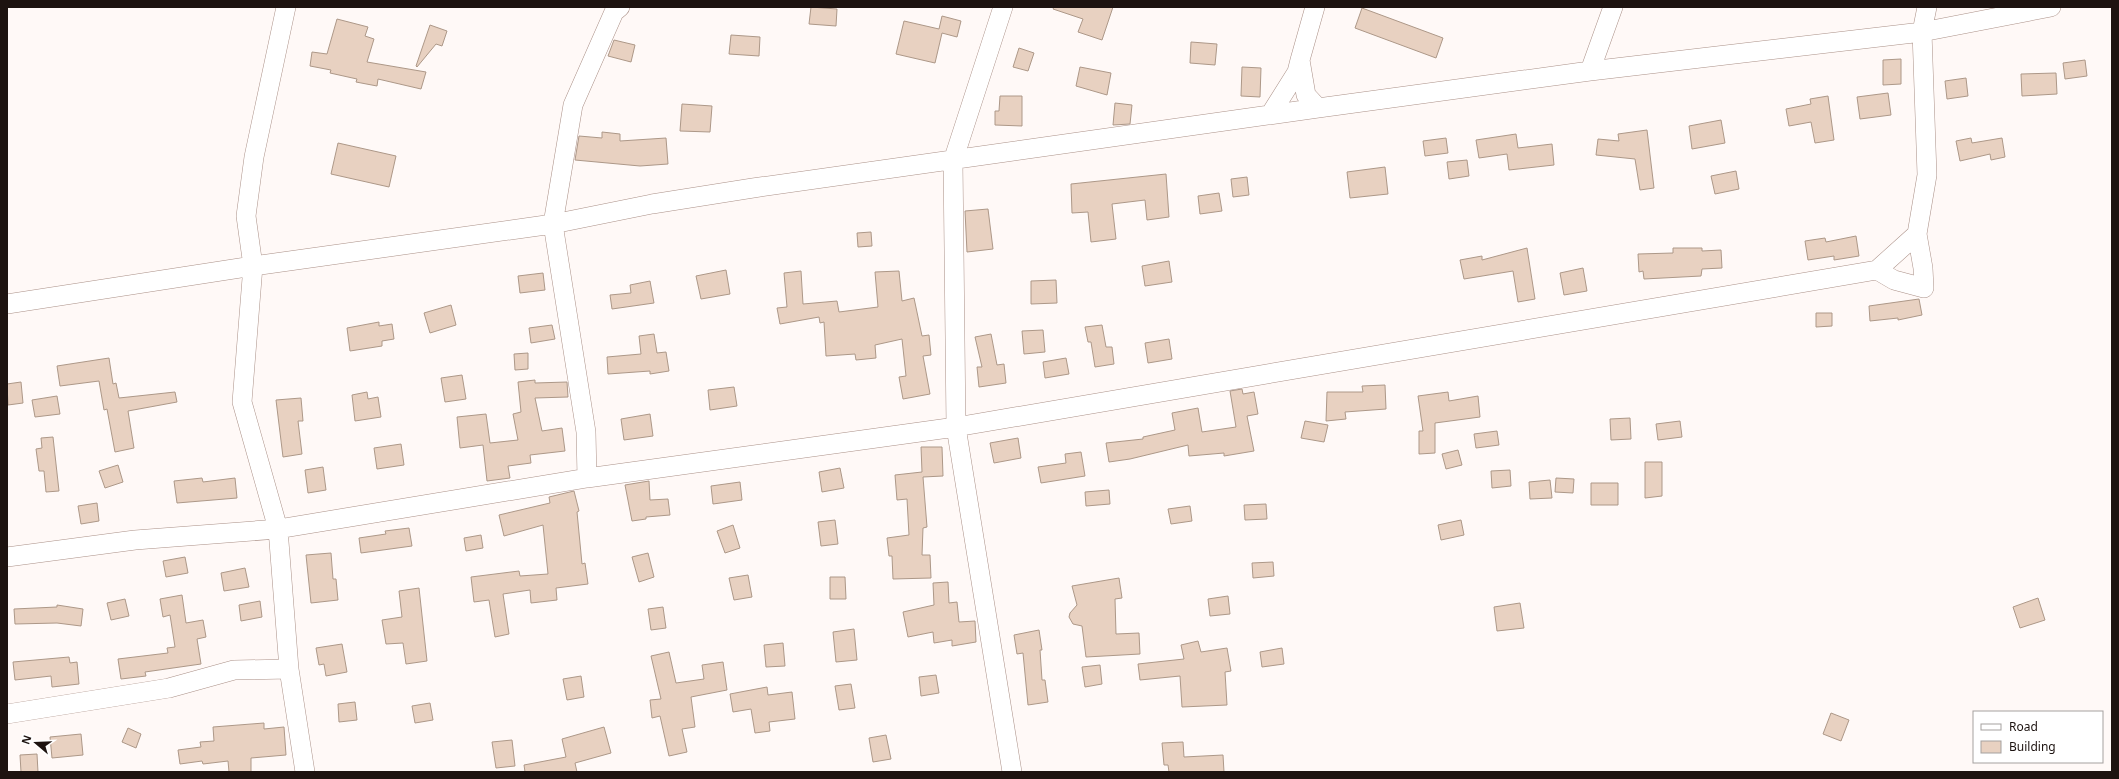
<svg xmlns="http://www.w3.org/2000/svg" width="2119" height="779" font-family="'Noto Sans',sans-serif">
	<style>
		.building { fill: #e8d1c1; stroke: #ad9888 }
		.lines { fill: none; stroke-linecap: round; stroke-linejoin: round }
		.minor-casing { stroke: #ab9188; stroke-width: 20 }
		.minor { stroke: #fff; stroke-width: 19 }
	</style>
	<rect width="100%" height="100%" fill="#fff9f7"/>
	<!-- building -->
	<path class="building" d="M811 7 837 9 836 26 809 24Z
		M1054 7H1113L1102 40 1078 32 1083 19 1053 9Z
		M1362 8 1443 38 1436 58 1355 28Z
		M942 16 961 21 957 37 942 33 935 63 896 54 904 21 939 29Z
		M337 19 368 27 365 36 374 39 367 62 426 72 421 89 378 79 377 86 356 82 357 79 330 73 331 70 310 66 312 52 327 54Z
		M430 25 447 31 442 46 436 44 417 67 416 66Z
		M731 35 760 37 759 56 729 54Z
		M614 40 635 45 631 62 608 56Z
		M1191 42 1217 44 1215 65 1190 63Z
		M1019 48 1034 53 1028 71 1013 67Z
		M1901 59V84L1883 85V60Z
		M2085 60 2087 76 2065 79 2063 63Z
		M1080 67 1111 73 1107 95 1076 86Z
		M1242 67 1261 68 1260 97 1241 96Z
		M2056 73 2057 94 2022 96 2021 74Z
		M1966 78 1968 96 1947 99 1945 81Z
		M1888 93 1891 115 1860 119 1857 97Z
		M1000 96H1022V126L995 125V111H999Z
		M1828 96 1834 140 1815 143 1811 122 1789 126 1786 109 1811 104 1810 99Z
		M1115 103 1132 105 1130 124 1113 125Z
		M682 104 712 106 710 132 680 131Z
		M1721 120 1725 143 1692 149 1689 126Z
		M1647 130 1654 188 1640 190 1635 159 1596 155 1598 139 1619 141 1618 134Z
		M602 132 620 134V141L666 138 668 164 640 166 575 160 579 136 602 138Z
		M1516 134 1518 148 1552 144 1554 165 1509 170 1507 154 1479 158 1476 140Z
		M1446 138 1448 153 1425 156 1423 141Z
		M1971 138 1972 143 2002 138 2005 157 1991 160 1990 154 1960 161 1956 141Z
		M338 143 396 156 389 187 331 174Z
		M1467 160 1469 176 1449 179 1447 162Z
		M1385 167 1388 194 1350 198 1347 172Z
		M1736 171 1739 189 1715 194 1711 176Z
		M1166 174 1169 217 1147 220 1145 200 1112 204 1116 239 1091 242 1088 212 1072 213 1071 184Z
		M1247 177 1249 195 1233 197 1231 179Z
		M1219 193 1222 211 1200 214 1198 196Z
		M988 209 993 249 967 252 965 211Z
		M871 232 872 246 858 247 857 233Z
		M1856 236 1859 256 1834 260V256L1808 260 1805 241 1825 238 1826 242Z
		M1527 248 1535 299 1518 302 1513 271 1464 279 1460 260 1482 256V260Z
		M1673 248H1702V251L1721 250 1722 268 1702 269 1701 276 1644 279 1643 271 1639 272 1638 254 1673 253Z
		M1169 261 1172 282 1145 286 1142 266Z
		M1583 268 1587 291 1564 295 1560 273Z
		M726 270 730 294 701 299 696 276Z
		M801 271 803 304 837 301 839 312 878 307 875 272 899 271 902 301 914 298 922 336 929 335 931 355 923 356 930 394 903 399 899 377 906 376 902 339 875 345 876 358 856 360 855 354 826 356 824 322 820 323 819 317 780 324 777 308 787 307 784 273Z
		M543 273 545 290 520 293 518 276Z
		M1056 280 1057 303 1031 304V281Z
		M650 281 654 303 612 309 610 295 631 293 630 285Z
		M1919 299 1922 315 1898 320V318L1870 321 1869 306Z
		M451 305 456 325 430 333 424 313Z
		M1816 313H1832V326L1816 327Z
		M379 322V326L392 324 394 339 382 341V346L350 351 347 328Z
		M552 325 555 339 531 343 529 328Z
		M1102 325 1106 347H1112L1114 364 1095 367 1091 342H1088L1085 327Z
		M1043 330 1045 352 1024 354 1022 331Z
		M654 334 657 353 666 352 669 371 650 374V371L608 374 607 357 641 354 639 336Z
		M991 334 997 365 1004 364 1006 383 979 387 977 367H982L975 337Z
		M1169 339 1172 359 1148 363 1145 343Z
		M528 353V369L515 370 514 354Z
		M109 358 113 384 116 383 119 398 175 392 177 402 128 411 134 448 115 452 107 409 104 410 99 381 60 386 57 366Z
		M1066 358 1069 374 1045 378 1043 362Z
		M462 375 466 399 445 402 441 378Z
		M535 380V383L567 382 568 397 535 398 542 431 562 428 565 451 530 455 531 463 508 466 510 478 487 481 483 445 460 448 457 417 486 414 490 443 518 440 513 414 521 412 518 382Z
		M21 382 23 403 8 405 7 384Z
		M1385 385 1386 409 1345 412 1346 419 1326 421 1327 392H1363L1362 386Z
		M734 387 737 406 710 410 708 390Z
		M1242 389 1243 394 1254 392 1258 414 1247 416 1254 451 1224 456V453L1189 456 1188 445 1130 459 1109 462 1106 443 1143 439V437L1175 430 1172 413 1198 408 1202 432 1236 427 1230 391Z
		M367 392 368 399 378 397 381 417 355 421 352 395Z
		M1448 392 1449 401 1478 396 1480 417 1435 423V453L1419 454V431H1423L1418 396Z
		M57 396 60 414 35 417 32 400Z
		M301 398 303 421H298L302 454 283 457 276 400Z
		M650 414 653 436 624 440 621 419Z
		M1630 418 1631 439 1611 440 1610 419Z
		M1305 421 1328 425 1324 442 1301 438Z
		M1680 421 1682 437 1658 440 1656 424Z
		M1497 431 1499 445 1476 448 1474 434Z
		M53 437 59 491 46 492 44 471H39L36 449 42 448 41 438Z
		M1018 438 1021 458 994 463 990 443Z
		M401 444 404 465 377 469 374 448Z
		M921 447H942L943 476 923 477 927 527 923 528 922 555H930L931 578 893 579 892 556H889L887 538 909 535 907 499 897 500 895 475 922 472Z
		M1458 450 1462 465 1446 469 1442 454Z
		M1081 452 1085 476 1041 483 1038 467 1066 463 1065 454Z
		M1645 462H1662V496L1645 498Z
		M118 465 123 482 105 488 99 471Z
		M323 467 326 490 308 493 305 470Z
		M840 468 844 488 822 492 819 472Z
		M1510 470 1511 486 1492 488 1491 471Z
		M202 478 203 482 235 478 237 498 177 503 174 481Z
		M1556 478 1574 479 1573 493 1555 492Z
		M1550 480 1552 498 1530 499 1529 482Z
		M649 481 650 500 668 499 670 515 646 517V519L632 521 625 485Z
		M740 482 742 500 713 504 711 486Z
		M1591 483H1618V505H1591Z
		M1109 490 1110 504 1086 506 1085 492Z
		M574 491 579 511 577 512 582 564 585 563 588 584 556 588 557 600 531 603 530 590 503 594 509 634 495 637 489 600 474 602 471 577 519 571 520 576 548 574 543 525 504 536 499 515 550 503 549 497Z
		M97 503 99 521 81 524 78 506Z
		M1266 504 1267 519 1245 520 1244 505Z
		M1190 506 1192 521 1171 524 1168 509Z
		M835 520 838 544 821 546 818 522Z
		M1461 520 1464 535 1441 540 1438 525Z
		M733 525 740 548 725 553 717 531Z
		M409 528 412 546 361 553 359 538 386 534 385 531Z
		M481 535 483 548 466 551 464 538Z
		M331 553 333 579H336L338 600 311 603 306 555Z
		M648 553 654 577 639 582 632 557Z
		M185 557 188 573 166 577 163 561Z
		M1273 562 1274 576 1253 578 1252 563Z
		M245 568 249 587 224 591 221 573Z
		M748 575 752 597 734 600 729 578Z
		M830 577H845L846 599H830Z
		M1119 578 1122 598 1115 599 1116 634 1139 633 1140 654 1086 657 1082 626 1073 624 1069 617 1070 613 1077 605 1072 586Z
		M948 582 949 603 957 602 959 622 975 621 976 642 952 646V640L934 643 933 632 908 637 903 612 934 605 933 583Z
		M419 588 427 661 406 664 403 643 386 644 382 620 402 617 399 591Z
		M182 595 186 623 203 620 206 637 197 639 201 664 145 672 146 676 121 679 118 659 168 653 167 648 175 647 170 615 163 617 160 599Z
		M1228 596 1230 614 1210 616 1208 599Z
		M2038 598 2045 620 2020 628 2013 607Z
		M125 599 129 616 111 620 107 603Z
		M260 601 262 617 241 621 239 605Z
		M1520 603 1524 628 1497 631 1494 607Z
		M57 605 83 609 81 626 57 623 15 624 14 609 57 607Z
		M663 607 666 628 651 630 648 609Z
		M854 629 857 660 836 662 833 632Z
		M1039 630 1042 650H1040L1042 680H1045L1048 702 1028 705 1023 653 1017 654 1014 635Z
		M1198 641 1201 652 1227 648 1231 671 1225 672 1227 705 1182 707 1180 676 1140 680 1138 664 1184 659 1181 645Z
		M783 643 785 666 766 667 764 645Z
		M342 644 347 672 326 676 324 664 319 665 316 648Z
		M1282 648 1284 664 1262 667 1260 652Z
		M669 652 676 683 704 679 702 665 723 662 727 690 691 697 695 727 682 729 687 752 669 756 660 716 652 718 650 700 661 699 651 656Z
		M69 657 70 663 77 662 79 684 52 687 51 676 15 680 13 662Z
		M1100 665 1102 684 1085 687 1082 667Z
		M936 675 939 693 921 696 919 677Z
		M581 676 584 697 567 700 563 679Z
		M851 684 855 708 839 710 835 686Z
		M767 687 768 695 792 692 795 719 769 722 770 731 755 733 751 709 733 712 730 694Z
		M355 702 357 720 339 722 338 704Z
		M430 703 433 720 415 723 412 706Z
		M1831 713 1849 720 1841 741 1823 734Z
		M264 723V729L284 727 286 755 251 758V772H229L228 761 203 764 202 761 180 764 178 750 201 747 200 742 214 741 213 727Z
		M604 727 611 753 575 763 577 772H525L524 765 566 757 562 739Z
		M128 728 141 734 136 748 122 742Z
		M81 734 83 755 52 758 50 737Z
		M886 735 891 759 873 762 869 738Z
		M512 740 515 766 496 768 492 742Z
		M1183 742 1184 757 1223 755 1224 772H1169L1168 765H1164L1162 743Z
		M37 754 38 772H21L20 755Z"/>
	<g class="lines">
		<defs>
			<path id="minor" d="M286 7 254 157 246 216 253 266 242 402 278 529 289 669 305 772
				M1003 7 953 161 956 427 1012 772
				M1315 7 1300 60 1306 95 1318 108
				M1590 71 1613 7
				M1270 115 1297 72 1300 60
				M1877 270 1894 280 1924 288 1923 268 1917 234
				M7 304 253 266 553 224 652 204 753 188 1318 108 1590 71 1922 32 2051 7
				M587 478 586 432 553 224 573 105 614 12 620 7
				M7 557 135 540 278 529 587 478 956 427 1877 270 1917 234 1927 175 1922 32 1927 7
				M7 714 169 688 234 670 289 669"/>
		</defs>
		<!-- minor casing -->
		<use href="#minor" class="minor-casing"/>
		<!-- minor -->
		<use href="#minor" class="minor"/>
	</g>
	<!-- border -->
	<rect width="2119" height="779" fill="none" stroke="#1d1310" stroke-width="16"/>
	<!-- legend -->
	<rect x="1973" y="711" width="130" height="52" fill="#ffffff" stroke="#a5a19f"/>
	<rect x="1981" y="724" width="20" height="6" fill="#ffffff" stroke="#a5a19f"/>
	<text x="2009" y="731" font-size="12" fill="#1d1310">Road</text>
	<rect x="1981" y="741" width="20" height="12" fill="#e8d1c1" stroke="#a5a19f"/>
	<text x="2009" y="751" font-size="12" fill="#1d1310">Building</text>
	<!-- north arrow -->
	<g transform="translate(36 743) rotate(289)" stroke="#ffffff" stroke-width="3" paint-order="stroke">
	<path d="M0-3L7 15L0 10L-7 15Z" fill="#1d1310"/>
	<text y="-6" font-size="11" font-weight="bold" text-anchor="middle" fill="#1d1310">N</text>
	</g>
</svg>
